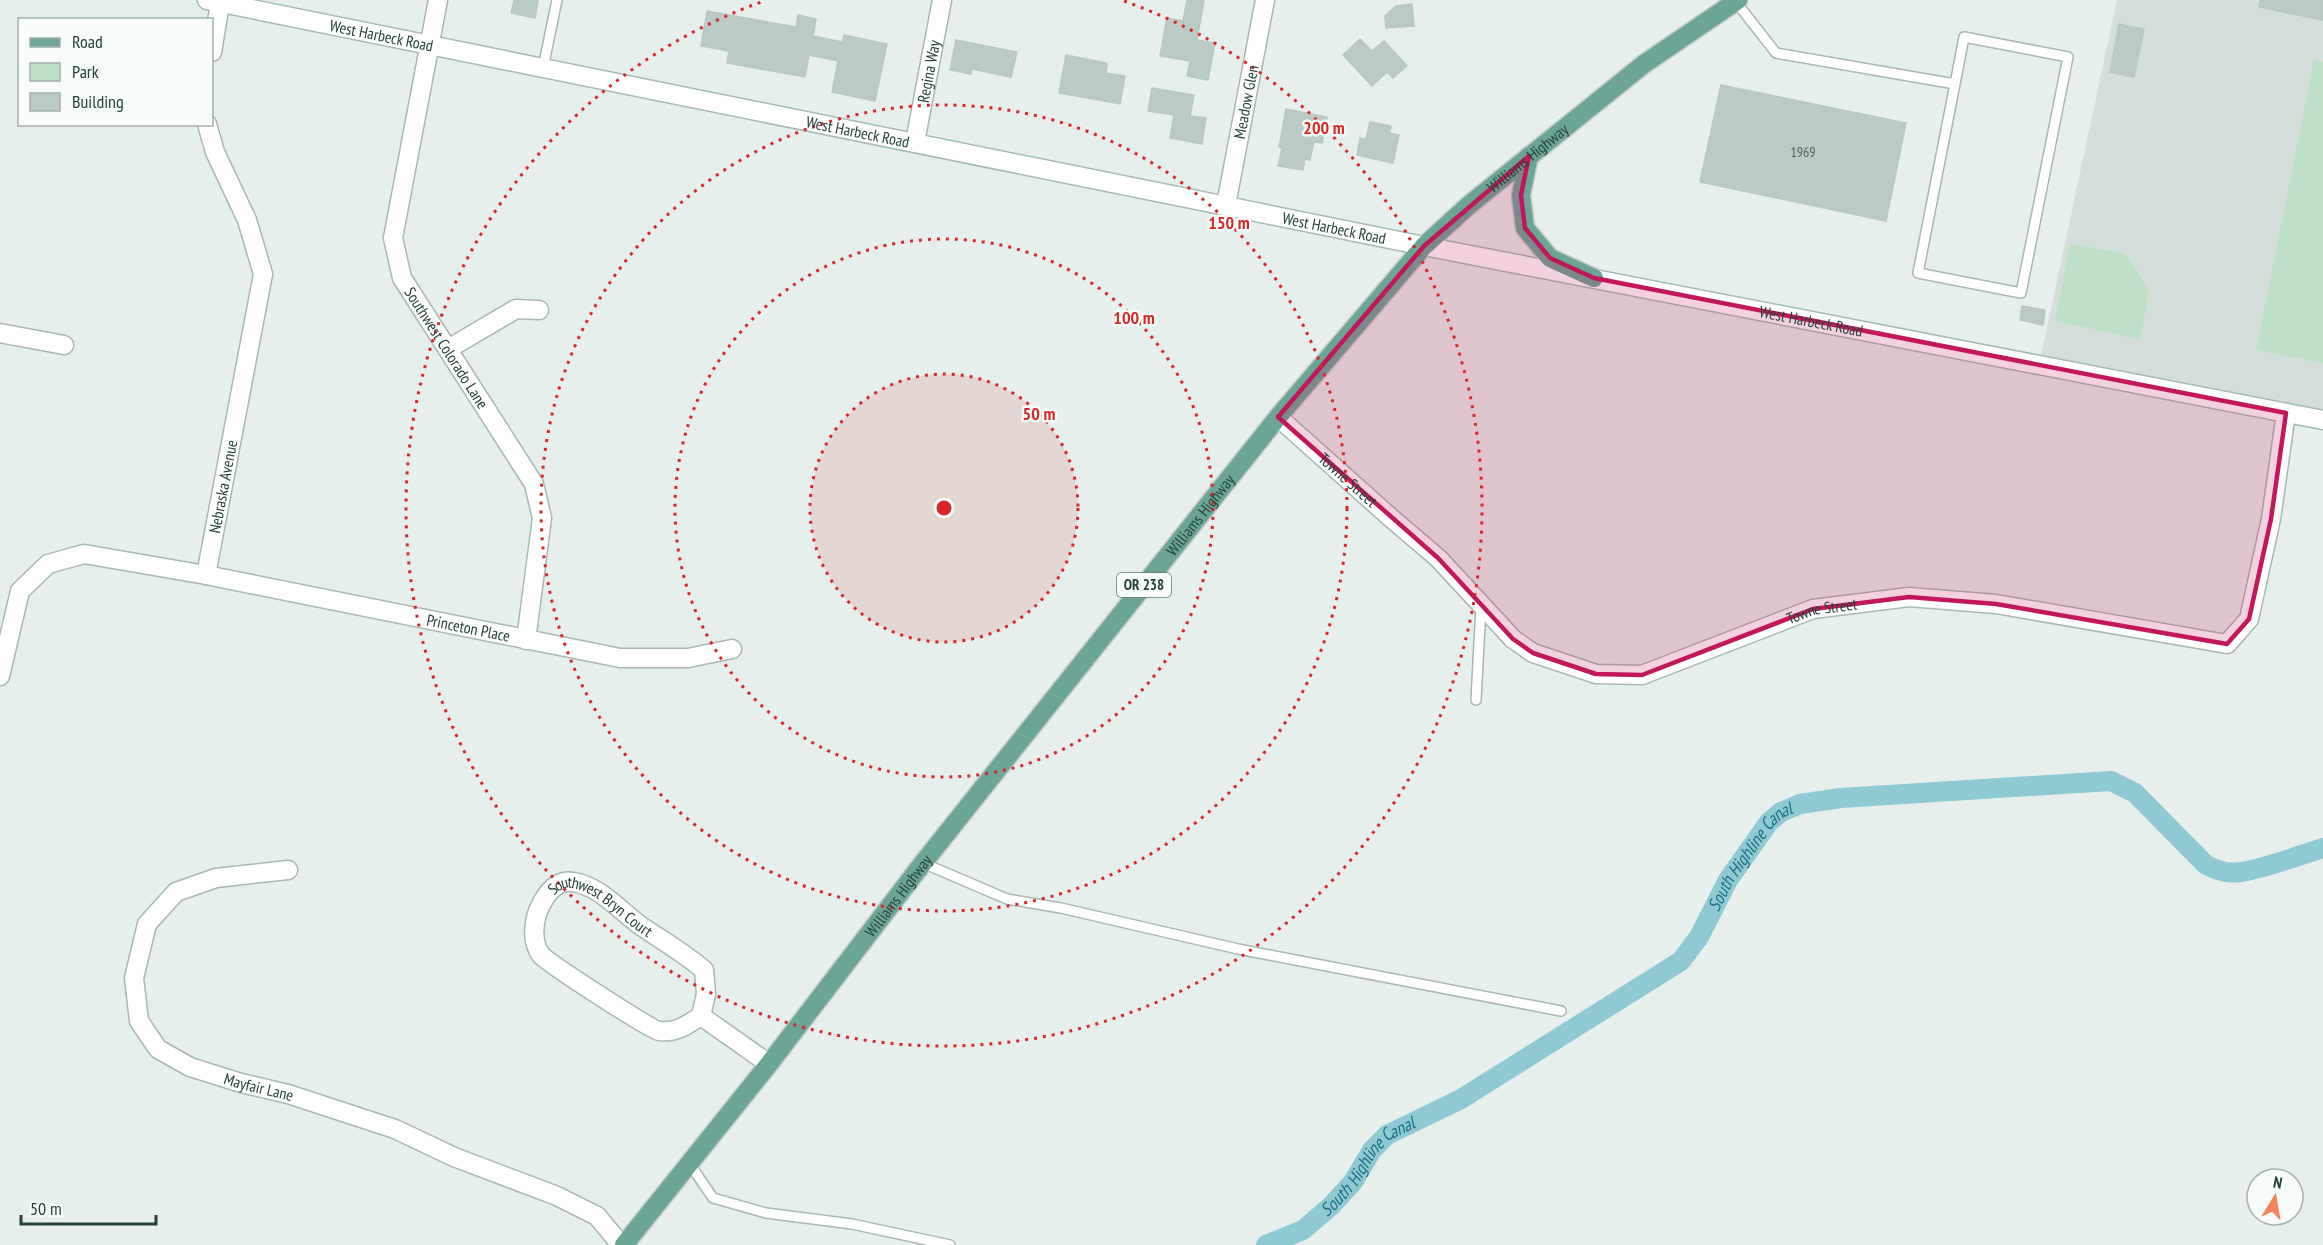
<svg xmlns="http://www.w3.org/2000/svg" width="2323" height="1245" font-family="'PT Sans Narrow',sans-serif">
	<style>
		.built { fill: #d4dfda }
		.green { fill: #bfe0c8 }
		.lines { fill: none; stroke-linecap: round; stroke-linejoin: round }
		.canal { stroke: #8ec9d4; stroke-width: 20 }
		.building { fill: #bbcac4; stroke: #b8c9c2; stroke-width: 1.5 }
		.lane-casing { stroke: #a8b8b2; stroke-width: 12 }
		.street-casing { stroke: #a8b8b2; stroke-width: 21 }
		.secondary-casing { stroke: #a4bbb3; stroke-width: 21 }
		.primary-casing { stroke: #c2cac8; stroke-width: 21 }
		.lane { stroke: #fff; stroke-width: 9 }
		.street { stroke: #fff; stroke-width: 18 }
		.secondary { stroke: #fff; stroke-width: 18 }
		.primary { stroke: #6aa596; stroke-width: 18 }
		.marked { fill: #c2185b; fill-opacity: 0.2; stroke: #c2185b; stroke-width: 4.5; stroke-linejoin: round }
		.ring { fill: none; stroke: #d62828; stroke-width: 3; stroke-dasharray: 3 6 }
		.labels { text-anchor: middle; stroke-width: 5; stroke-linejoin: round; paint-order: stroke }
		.number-label { font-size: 14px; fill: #4a645c }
		.shield { fill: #f7fbf9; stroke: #637a73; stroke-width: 1.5 }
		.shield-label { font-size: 15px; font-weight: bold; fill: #24423a }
		.street-label { font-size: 16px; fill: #24423a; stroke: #f7fbf9 }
		.water-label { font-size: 18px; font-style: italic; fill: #1c6f80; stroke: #f7fbf9 }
		.centre { fill: #d62828; stroke: #f7fbf9; stroke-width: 3 }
		.ring-label { font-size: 18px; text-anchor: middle; font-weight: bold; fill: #d62828; stroke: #f7fbf9; stroke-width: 5; stroke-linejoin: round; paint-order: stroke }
	</style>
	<rect width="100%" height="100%" fill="#e6efeb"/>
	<!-- built -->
	<path class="built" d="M2117 0H2253L2323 14V420L2039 365Z"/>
	<!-- green -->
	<path class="green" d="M2314 60 2323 62V363L2256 350Z
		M2070 244 2126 254 2149 291 2140 339 2055 321Z"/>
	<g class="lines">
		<!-- canal -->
		<path class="canal" id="s1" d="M1266 1245 1303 1230 1331 1206 1353 1182 1372 1150 1387 1135 1461 1099 1681 961 1699 937 1728 880 1769 822 1781 812 1800 804 1841 798 2111 781 2135 793 2205 864C2215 870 2228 874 2241 872 2267 868 2297 856 2323 848"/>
	</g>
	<!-- building -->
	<path class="building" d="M514 0H538L535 18 511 13Z
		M1187 0H1204L1197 40 1215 43 1208 80 1187 76 1190 61 1160 56 1167 18 1183 21Z
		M2260 0H2323V20L2259 7Z
		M1412 4 1414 26 1386 28 1385 16 1396 6Z
		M707 11 796 27 798 15 816 19 813 36 842 42 844 35 887 44 875 101 832 92 838 61 809 55 805 77 727 63 729 51 701 46Z
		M2119 24 2144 29 2134 77 2110 72Z
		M1360 39 1372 51 1384 41 1407 66 1393 78 1387 72 1372 86 1343 55Z
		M956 40 1017 52 1011 77 972 69 971 74 950 70Z
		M1066 55 1107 63 1106 73 1125 76 1120 104 1059 93Z
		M1721 85 1906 123 1886 221 1700 182Z
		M1152 88 1194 95 1190 116 1206 118 1202 144 1170 138 1174 115 1148 111Z
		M1286 109 1327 117 1322 143 1314 142 1310 160 1305 159 1303 170 1278 166 1282 148 1279 147Z
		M1370 122 1391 126 1389 133 1399 135 1393 163 1357 155 1360 138 1366 139Z
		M2022 306 2045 310 2043 325 2020 320Z"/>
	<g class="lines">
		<defs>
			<path id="lane" d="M1736 2 1776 53 1955 84 1918 273 2021 293 2068 57 1964 37 1955 84
				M543 68 557 0
				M1476 700 1481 606
				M923 863 1007 899 1061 908 1238 949 1561 1011
				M689 1163 713 1198 766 1213 852 1224 950 1245"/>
			<g id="street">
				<path id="s2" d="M438 0 393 238 402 278 534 484 542 518 526 640"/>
				<path d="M212 52 220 3"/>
				<path id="s3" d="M915 142 942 0"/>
				<path id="s4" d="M1226 205 1265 0"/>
				<path d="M0 333 64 345"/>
				<path d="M448 349 516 309 539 310"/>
				<path id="s5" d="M1278 417 1391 518 1438 558 1513 639 1533 653 1596 674 1642 675 1813 609 1909 597 1996 604 2227 644 2249 619 2271 519 2286 413"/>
				<path id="s6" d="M206 575 263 274 247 220 215 152 207 124"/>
				<path id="s7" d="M0 676 20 591 48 564 84 554 206 575 620 658H688L732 649"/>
				<path id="s8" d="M288 870 216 878 176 892 147 924 134 978 139 1021 158 1049 190 1067 241 1083 288 1094 395 1129 454 1157 557 1196 597 1216 621 1245"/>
				<path id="s9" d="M701 1016C687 1025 677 1033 659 1031 651 1030 548 963 541 955 532 943 533 925 538 911 544 897 555 879 573 882 600 886 620 911 641 926 663 941 684 953 704 970L706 994 701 1016 769 1064"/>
			</g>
			<g id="secondary">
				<path id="s10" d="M207 0 1424 246 2323 420"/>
			</g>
			<g id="primary">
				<path d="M1529 156 1521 195 1525 228 1550 258 1594 278"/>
				<path id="s11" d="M624 1245 769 1064 923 863 1278 417 1424 246 1469 205 1644 64 1738 0"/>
			</g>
		</defs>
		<!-- lane casing -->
		<use href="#lane" class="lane-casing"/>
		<!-- street casing -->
		<use href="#street" class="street-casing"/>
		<!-- secondary casing -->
		<use href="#secondary" class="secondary-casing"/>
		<!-- primary casing -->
		<use href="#primary" class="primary-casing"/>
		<!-- lane -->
		<use href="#lane" class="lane"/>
		<!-- street -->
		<use href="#street" class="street"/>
		<!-- secondary -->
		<use href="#secondary" class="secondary"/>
		<!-- primary -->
		<use href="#primary" class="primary"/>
	</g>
	<!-- marked area -->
	<path class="marked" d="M1529 156 1521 195 1525 228 1550 258 1594 278 2286 413 2271 519 2249 619 2227 644 1996 604 1909 597 1813 609 1642 675 1596 674 1533 653 1513 639 1438 558 1278 417 1424 246Z"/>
	<!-- distance rings -->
	<circle cx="944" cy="508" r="134" fill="#d62828" fill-opacity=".12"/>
	<g class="ring">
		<circle cx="944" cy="508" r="134"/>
		<circle cx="944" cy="508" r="269"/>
		<circle cx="944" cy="508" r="403"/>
		<path d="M1124 1A538 538 0 1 1 764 1"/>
	</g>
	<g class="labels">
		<!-- number labels -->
		<g class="number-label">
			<text x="1803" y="157">1969</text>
		</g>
		<!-- shield labels -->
		<rect class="shield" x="1117" y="573" width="54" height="24" rx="4.5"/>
		<g class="shield-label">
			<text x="1144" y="590">OR 238</text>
		</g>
		<!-- street labels -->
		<g class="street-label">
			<text dy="6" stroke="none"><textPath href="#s10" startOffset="178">West Harbeck Road</textPath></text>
			<text dy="6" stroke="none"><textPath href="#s3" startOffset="72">Regina Way</textPath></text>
			<text dy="6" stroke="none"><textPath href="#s4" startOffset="105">Meadow Glen</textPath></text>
			<text dy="6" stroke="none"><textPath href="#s10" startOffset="664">West Harbeck Road</textPath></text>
			<text dy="6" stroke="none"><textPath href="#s11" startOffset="1416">Williams Highway</textPath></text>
			<text dy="6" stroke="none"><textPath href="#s10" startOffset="1150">West Harbeck Road</textPath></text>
			<text dy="6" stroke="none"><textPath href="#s10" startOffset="1636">West Harbeck Road</textPath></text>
			<text dy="6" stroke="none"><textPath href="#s2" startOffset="366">Southwest Colorado Lane</textPath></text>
			<text dy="6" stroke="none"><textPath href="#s5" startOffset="94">Towne Street</textPath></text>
			<text dy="6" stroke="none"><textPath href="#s6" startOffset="90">Nebraska Avenue</textPath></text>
			<text dy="6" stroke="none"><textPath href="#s11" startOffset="930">Williams Highway</textPath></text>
			<text dy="6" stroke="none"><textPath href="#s5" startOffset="652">Towne Street</textPath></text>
			<text dy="6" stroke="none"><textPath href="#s7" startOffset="555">Princeton Place</textPath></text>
			<text dy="6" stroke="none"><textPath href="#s11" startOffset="444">Williams Highway</textPath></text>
			<text dy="6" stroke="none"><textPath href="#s9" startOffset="315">Southwest Bryn Court</textPath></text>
			<text dy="6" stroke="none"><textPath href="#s8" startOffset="399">Mayfair Lane</textPath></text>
		</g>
		<!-- water labels -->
		<g class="water-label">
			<text dy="6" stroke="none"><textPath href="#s1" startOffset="636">South Highline Canal</textPath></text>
			<text dy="6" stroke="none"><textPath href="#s1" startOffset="132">South Highline Canal</textPath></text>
		</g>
	</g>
	<circle cx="944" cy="508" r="9" class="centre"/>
	<g class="ring-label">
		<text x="1324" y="134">200 m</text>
		<text x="1229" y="229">150 m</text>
		<text x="1134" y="324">100 m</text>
		<text x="1039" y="420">50 m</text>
	</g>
	<!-- legend -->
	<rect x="18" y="18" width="195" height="108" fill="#f7fbf9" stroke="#a3b1ad" stroke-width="1.5"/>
	<rect x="30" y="38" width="30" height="9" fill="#6aa596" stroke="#a3b1ad" stroke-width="1.5"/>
	<text x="72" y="48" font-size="18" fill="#24423a">Road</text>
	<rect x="30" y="63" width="30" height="18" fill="#bfe0c8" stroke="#a3b1ad" stroke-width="1.5"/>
	<text x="72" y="78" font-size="18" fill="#24423a">Park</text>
	<rect x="30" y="93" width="30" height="18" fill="#bbcac4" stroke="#a3b1ad" stroke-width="1.5"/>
	<text x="72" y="108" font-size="18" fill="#24423a">Building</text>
	<!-- north arrow -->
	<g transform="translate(2275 1197) rotate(11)"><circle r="28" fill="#f7fbf9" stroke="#a3b1ad" stroke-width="1.5"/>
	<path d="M0-4.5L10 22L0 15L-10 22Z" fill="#f4845f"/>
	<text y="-9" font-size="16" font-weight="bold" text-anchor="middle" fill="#24423a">N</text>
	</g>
	<!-- scale -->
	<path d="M21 1215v9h135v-9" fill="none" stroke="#24423a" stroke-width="3"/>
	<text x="30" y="1215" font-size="18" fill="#24423a" stroke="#f7fbf9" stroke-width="4.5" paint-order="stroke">50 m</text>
</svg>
